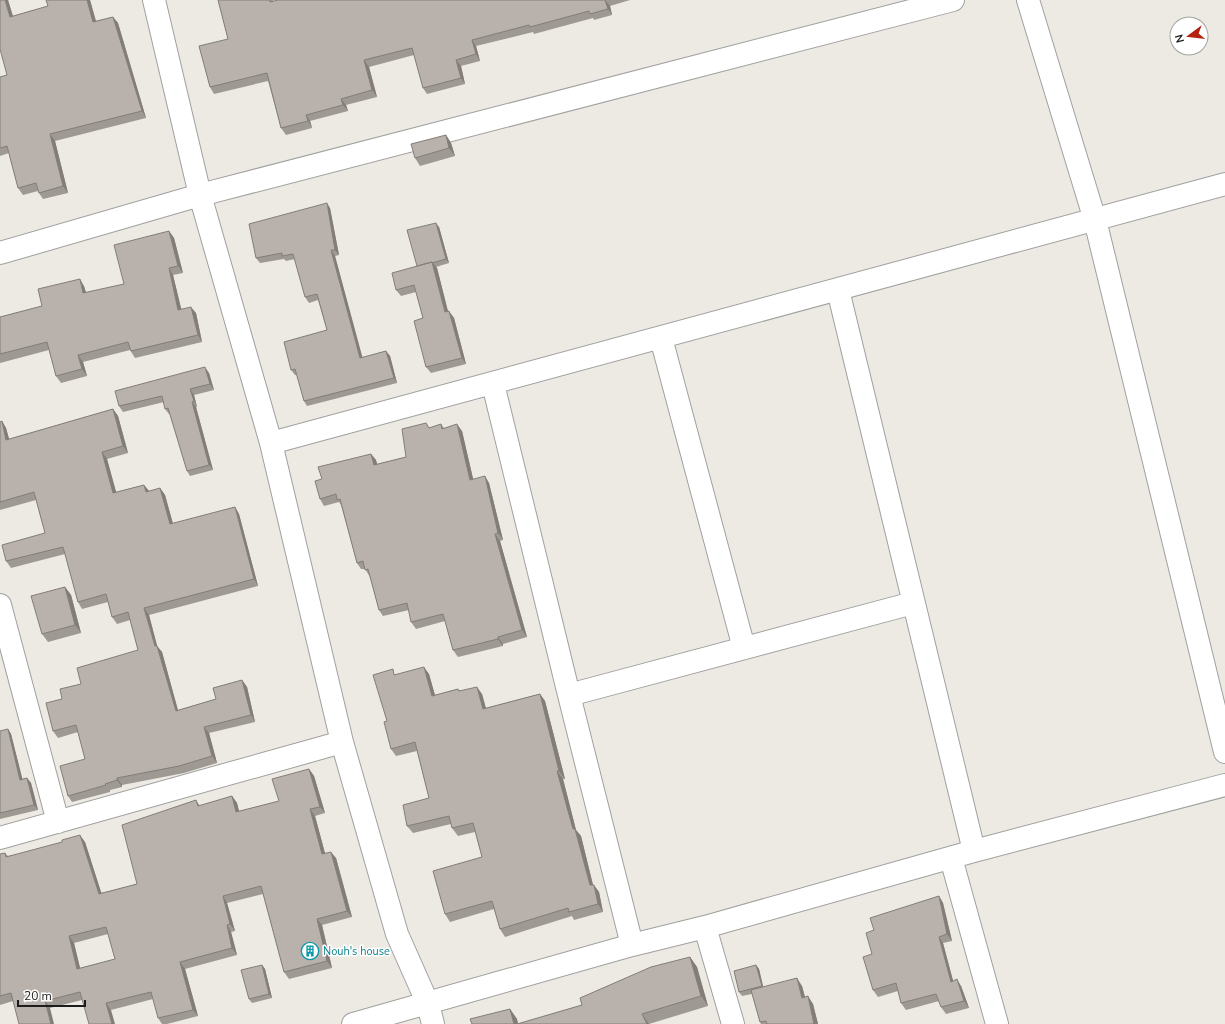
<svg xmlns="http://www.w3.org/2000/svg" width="1225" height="1024" font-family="'Nunito Sans',sans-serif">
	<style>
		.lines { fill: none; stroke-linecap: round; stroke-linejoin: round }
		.street-casing { stroke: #a0a0a0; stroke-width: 24 }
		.street { stroke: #fff; stroke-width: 22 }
		.wall { fill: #9f9994; fill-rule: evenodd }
		.shaded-wall { fill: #827d78 }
		.building { fill: #b9b2ac; stroke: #827d78; fill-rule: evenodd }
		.labels { text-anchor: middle; stroke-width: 3; stroke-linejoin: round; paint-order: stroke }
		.culture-label { font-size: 11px; fill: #0d838f; stroke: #fff; text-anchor: start }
	</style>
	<rect width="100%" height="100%" fill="#eceae2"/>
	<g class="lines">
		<defs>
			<path id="street" d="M154 0 200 195 271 443 342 742 397 934 428 1004 433 1024
				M1028 0 1095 220 1225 752
				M0 253 200 195 953 0
				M838 290 974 851
				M661 338 744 648
				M493 384 569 695 632 945
				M271 443 1225 184
				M0 605 58 822
				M569 695 913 603
				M0 838 342 742
				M951 858 997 1024
				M705 927 733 1024
				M353 1024 632 945 705 927 974 851 1225 785"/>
		</defs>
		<!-- street casing -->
		<use href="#street" class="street-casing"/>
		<!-- street -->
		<use href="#street" class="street"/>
	</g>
	<!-- wall -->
	<path class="wall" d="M8 0 13 16 48 6 46 0H90L96 21 113 17 118 23 146 118 55 141 68 193 43 199 39 193 38 191 23 195 18 188 9 153 0 156V77L7 75Z
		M218 0H273V1L278 0H630L610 6 612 15 594 20 593 18 534 34 533 32 476 46 480 61 461 66 465 84 427 94 423 88 414 55 369 67 377 97 346 105 348 111 310 121 312 128 286 135 281 128 268 81 214 94 210 87 228 39Z
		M446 135 451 143 455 156 420 166 415 158Z
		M330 208 339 255 335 256 362 358 386 351 390 356 397 383 307 406 304 401 297 375H295L291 370 327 330 318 300 309 303 305 297 295 259 286 261 284 259 260 263 256 258Z
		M439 227 449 263 436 267 437 268 448 312 454 318 466 364 431 373 426 367 423 318 416 292 401 296 396 290 417 266Z
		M169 231 174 238 183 273 173 275 181 309 196 313 202 342 135 358 130 350 83 362 87 376 61 383 56 376 49 350 0 363V317L42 306 84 286 86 293 124 284Z
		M209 373 214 390 194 395 197 407H196L213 470 190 476 187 471 170 414H169L165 409 164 402 123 412 119 406Z
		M113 409 118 416 128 453 107 459 116 492 144 485 149 491 160 488 165 495 173 524 235 507 239 514 258 586 149 615 157 646 162 652 178 710 216 699 242 680 247 687 255 722 209 733 217 763 184 773 122 785V787L110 790V792L72 802 68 796 85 759 78 732 58 738 53 731 62 699 81 684 138 650 130 620 117 624 112 617 108 602 82 609 78 602 65 554 11 568 6 561 45 533 36 500 0 510V422L2 421 6 428 9 439Z
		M426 423 429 428 441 424 444 428 462 431 473 479 489 483 503 540 500 541 527 637 503 644V646L458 657 453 650 445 621 416 629 411 622 409 610 383 616 379 610 370 577 365 569H361L357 563 341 505 339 502 324 506 320 499 322 479 371 454 376 460 377 464 406 457Z
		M65 587 71 595 81 633 48 642 42 634Z
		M396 674H429L435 695 458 689 460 691 482 694 486 708 540 694 545 701 565 779H563L576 830 581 836 593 885 599 892 603 912 574 920 572 916 505 937 500 929 494 909 450 922 445 914 482 857 475 832 458 836 452 828 451 824 413 833 407 826 429 798 417 751 396 756 391 749 387 721Z
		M8 729 11 734 22 779 27 778 31 783 38 810 0 819V731Z
		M309 769 314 776 325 813 315 816 325 853 336 858 352 917 322 925 332 968 289 979 284 972 263 894 227 903 235 931 231 932 237 955 185 969 198 1016 167 1024H162L158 1018 153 999 111 1010 82 1000 50 1008 13 1001 0 1005V854L5 853 8 856 85 842 101 893 137 884 196 800 200 806 232 796 237 803 239 811 279 801ZM108 934 115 959 80 968 74 943Z
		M939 896 943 903 952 941 943 943 953 981 961 986 969 1008 946 1014 941 1007 939 1001 906 1010 901 1003 898 991 878 997 873 990 872 954 874 930Z
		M690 957 697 967 708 1006 649 1024H472L510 1009 517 1019 518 1024 582 1005Z
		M262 965 265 969 272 998 252 1003 249 999Z
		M756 965 759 969 763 987 802 986 805 997 813 1004 818 1024H761L760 1022 752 994 742 996 739 992Z"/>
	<!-- shaded-wall -->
	<path class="shaded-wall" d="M5 0H8L15 24 10 17Z
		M87 0H90L98 29 93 22Z
		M605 0 610 6 612 15 608 9Z
		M113 17 118 23 146 118 142 111Z
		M472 40 476 46 480 61 476 54Z
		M364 60 369 67 377 97 372 90Z
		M456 60 461 66 465 84 461 78Z
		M341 99 346 105 348 111 343 105Z
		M306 115 310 121 312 128 308 121Z
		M50 134 55 141 68 193 63 186Z
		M446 135 451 143 455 156 449 148Z
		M327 203 330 208 339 255 335 250Z
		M436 223 439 227 449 263 446 259Z
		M169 231 174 238 183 273 178 266Z
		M331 250 335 256 364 363 360 358Z
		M432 262 437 268 450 319 445 312Z
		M169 268 173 275 183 316 178 310Z
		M80 279 84 286 88 300 83 293Z
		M191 307 196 313 202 342 198 335Z
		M449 311 454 318 466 364 462 358Z
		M386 351 390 356 397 383 394 378Z
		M78 355 83 362 87 376 82 369Z
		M205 367 209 373 214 390 210 384Z
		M190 389 194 395 197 407 194 401Z
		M192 402 196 407 213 470 209 465Z
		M113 409 118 416 128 453 123 446Z
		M2 421 6 428 11 446 6 440Z
		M457 424 462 431 475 487 470 480Z
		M102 452 107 459 118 499 113 493Z
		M371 454 376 460 379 472 374 465Z
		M485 476 489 483 503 540 498 533Z
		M144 485 149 491 146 492Z
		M160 488 165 495 175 531 170 524Z
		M235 507 239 514 258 586 254 579Z
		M495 534 500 541 527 637 522 630Z
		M65 587 71 595 81 633 75 625Z
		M144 608 149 615 159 653 155 646Z
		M498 637 503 644V646L498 639Z
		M157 646 162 652 180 718 176 711Z
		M424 667 429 674 437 703 432 696Z
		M242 680 247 687 255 722 251 715Z
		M477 687 482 694 488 717 483 709Z
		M540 694 545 701 565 779 559 771Z
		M204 727 209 733 217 763 212 756Z
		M8 729 11 734 24 785 20 780Z
		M309 769 314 776 325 813 320 807Z
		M557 771 563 779 576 830 581 836 595 893 590 885 573 829Z
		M27 778 31 783 38 810 34 805Z
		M117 778 122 785V787L117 780Z
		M232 796 237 803 241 819 236 812Z
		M310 809 315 816 327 861 322 854Z
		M80 835 85 842 104 901 99 894Z
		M331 852 336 858 352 917 347 911Z
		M594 885 599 892 603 912 598 904Z
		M223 896 227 903 235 931 230 924Z
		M939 896 943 903 952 941 947 934Z
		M317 919 322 925 332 968 327 961Z
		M227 925 231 932 237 955 232 948Z
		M69 936 74 943 82 976 77 969Z
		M939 937 943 943 955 988 951 982Z
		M690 957 697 967 708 1006 701 996Z
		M180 962 185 969 198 1016 193 1010Z
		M262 965 265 969 272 998 269 994Z
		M756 965 759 969 764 990 762 986Z
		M797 978 802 986 807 1005 802 998Z
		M957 979 961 986 969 1008 964 1001Z
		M808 996 813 1004 818 1024H814Z
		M45 1001 50 1008 54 1024H51Z
		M106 1003 111 1010 115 1024H112Z
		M510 1009 517 1019 518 1024H514Z
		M642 1014 649 1024H650H647Z"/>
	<!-- building -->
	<path class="building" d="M0 0H5L10 17 48 6 46 0H87L93 22 113 17 142 111 50 134 63 186 39 193 36 183 18 188 7 146 0 148V77L7 75 0 49Z
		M218 0H270V2L278 0H605L608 9 590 14 589 11 530 27 529 25 472 40 476 54 456 60 461 78 423 88 412 48 364 60 372 90 341 99 343 105 306 115 308 121 281 128 267 73 210 87 199 46 228 39Z
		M446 135 449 148 415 158 411 144Z
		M327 203 335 250H331L360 358 386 351 394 378 304 401 295 369 291 370 284 342 327 330 317 294 305 297 293 254 282 256V253L256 258 249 224Z
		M436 223 446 259 432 263V262L417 266 407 230Z
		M169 231 178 266 169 268 178 310 191 307 198 335 131 351 128 342 78 355 82 369 56 376 47 342 0 354V317L42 306 38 289 80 279 83 293 124 284 114 245Z
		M432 262 445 312 449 311 462 358 426 367 414 321 423 318 414 285 396 290 392 273Z
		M205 367 210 384 190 389 194 401 192 402 209 465 187 471 168 408 165 409 162 396 119 406 115 391Z
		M113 409 123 446 102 452 113 493 144 485 146 492 160 488 170 524 235 507 254 579 144 608 155 646H157L176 711 216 699 213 688 242 680 251 715 204 727 212 756 179 766 117 778V780L105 784 106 785 68 796 60 766 85 759 76 725 53 731 46 703 62 699 60 689 81 684 77 668 138 650 128 612 112 617 106 594 78 602 63 547 6 561 2 545 45 533 34 492 0 502V422L2 421 6 440Z
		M426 423 429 428 441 424 442 429 457 424 470 480 485 476 498 533 495 534 522 630 498 637V639L453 650 443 614 411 622 407 603 379 610 368 569 365 570 363 561 357 563 340 499 337 500 336 494 320 499 315 481 322 479 318 467 371 454 374 465 406 457 402 429Z
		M65 587 75 625 42 634 31 596Z
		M424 667 432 696 458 689 459 691 477 687 483 709 540 694 559 771H557L573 829H575L590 885H594L598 904 569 912 568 908 500 929 492 901 445 914 433 871 482 857 473 823 452 828 449 816 407 826 403 805 429 798 415 742 391 749 384 722 387 721 373 675 393 669 394 675Z
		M8 729 20 780 27 778 34 805 0 813V731Z
		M309 769 320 807 310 809 322 854 331 852 347 911 317 919 327 961 284 972 261 886 223 896 230 924 227 925 232 948 180 962 193 1010 158 1018 151 992 106 1003 112 1024H89L80 992 45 1001 51 1024H19L11 993 0 996V854L5 853 6 857 62 842V840L80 835 99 894 137 884 122 825 196 800 198 806 232 796 236 812 279 801 272 779ZM106 927 115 959 77 969 69 936Z
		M939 896 947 934 939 937 951 982 957 979 964 1001 941 1007 936 994 901 1003 896 983 873 990 863 957 872 954 866 933 874 930 870 918Z
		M690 957 701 996 642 1014 647 1024H517L582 1005 580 998 651 967Z
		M262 965 269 994 249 999 241 970Z
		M756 965 762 986 739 992 734 971Z
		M797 978 802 998 808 996 814 1024H767L766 1021 760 1022 751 990Z
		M510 1009 514 1024H472L470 1019Z"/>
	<!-- icons -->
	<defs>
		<symbol id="building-ring" viewBox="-11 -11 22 22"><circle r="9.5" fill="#fff" stroke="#0f9aa8" stroke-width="1.5"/><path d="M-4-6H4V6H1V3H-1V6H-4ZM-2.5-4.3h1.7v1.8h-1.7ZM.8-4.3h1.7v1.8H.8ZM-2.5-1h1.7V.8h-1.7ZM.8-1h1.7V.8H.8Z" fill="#0f9aa8"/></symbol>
	</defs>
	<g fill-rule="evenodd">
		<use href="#building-ring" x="300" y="941" width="20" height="20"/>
	</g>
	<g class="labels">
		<!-- culture labels -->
		<g class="culture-label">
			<text x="323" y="955">Nouh's house</text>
		</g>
	</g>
	<!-- north arrow -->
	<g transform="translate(1189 36) rotate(255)"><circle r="19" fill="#ffffff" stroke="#a4a4a4"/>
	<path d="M0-3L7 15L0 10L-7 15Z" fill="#b52212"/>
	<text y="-6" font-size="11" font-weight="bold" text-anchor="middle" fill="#1c1c1c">N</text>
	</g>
	<!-- scale -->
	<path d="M18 1000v6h67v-6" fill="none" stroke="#1c1c1c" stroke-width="2"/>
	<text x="24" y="1000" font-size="12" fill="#1c1c1c" stroke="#ffffff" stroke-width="3" paint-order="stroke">20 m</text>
</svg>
